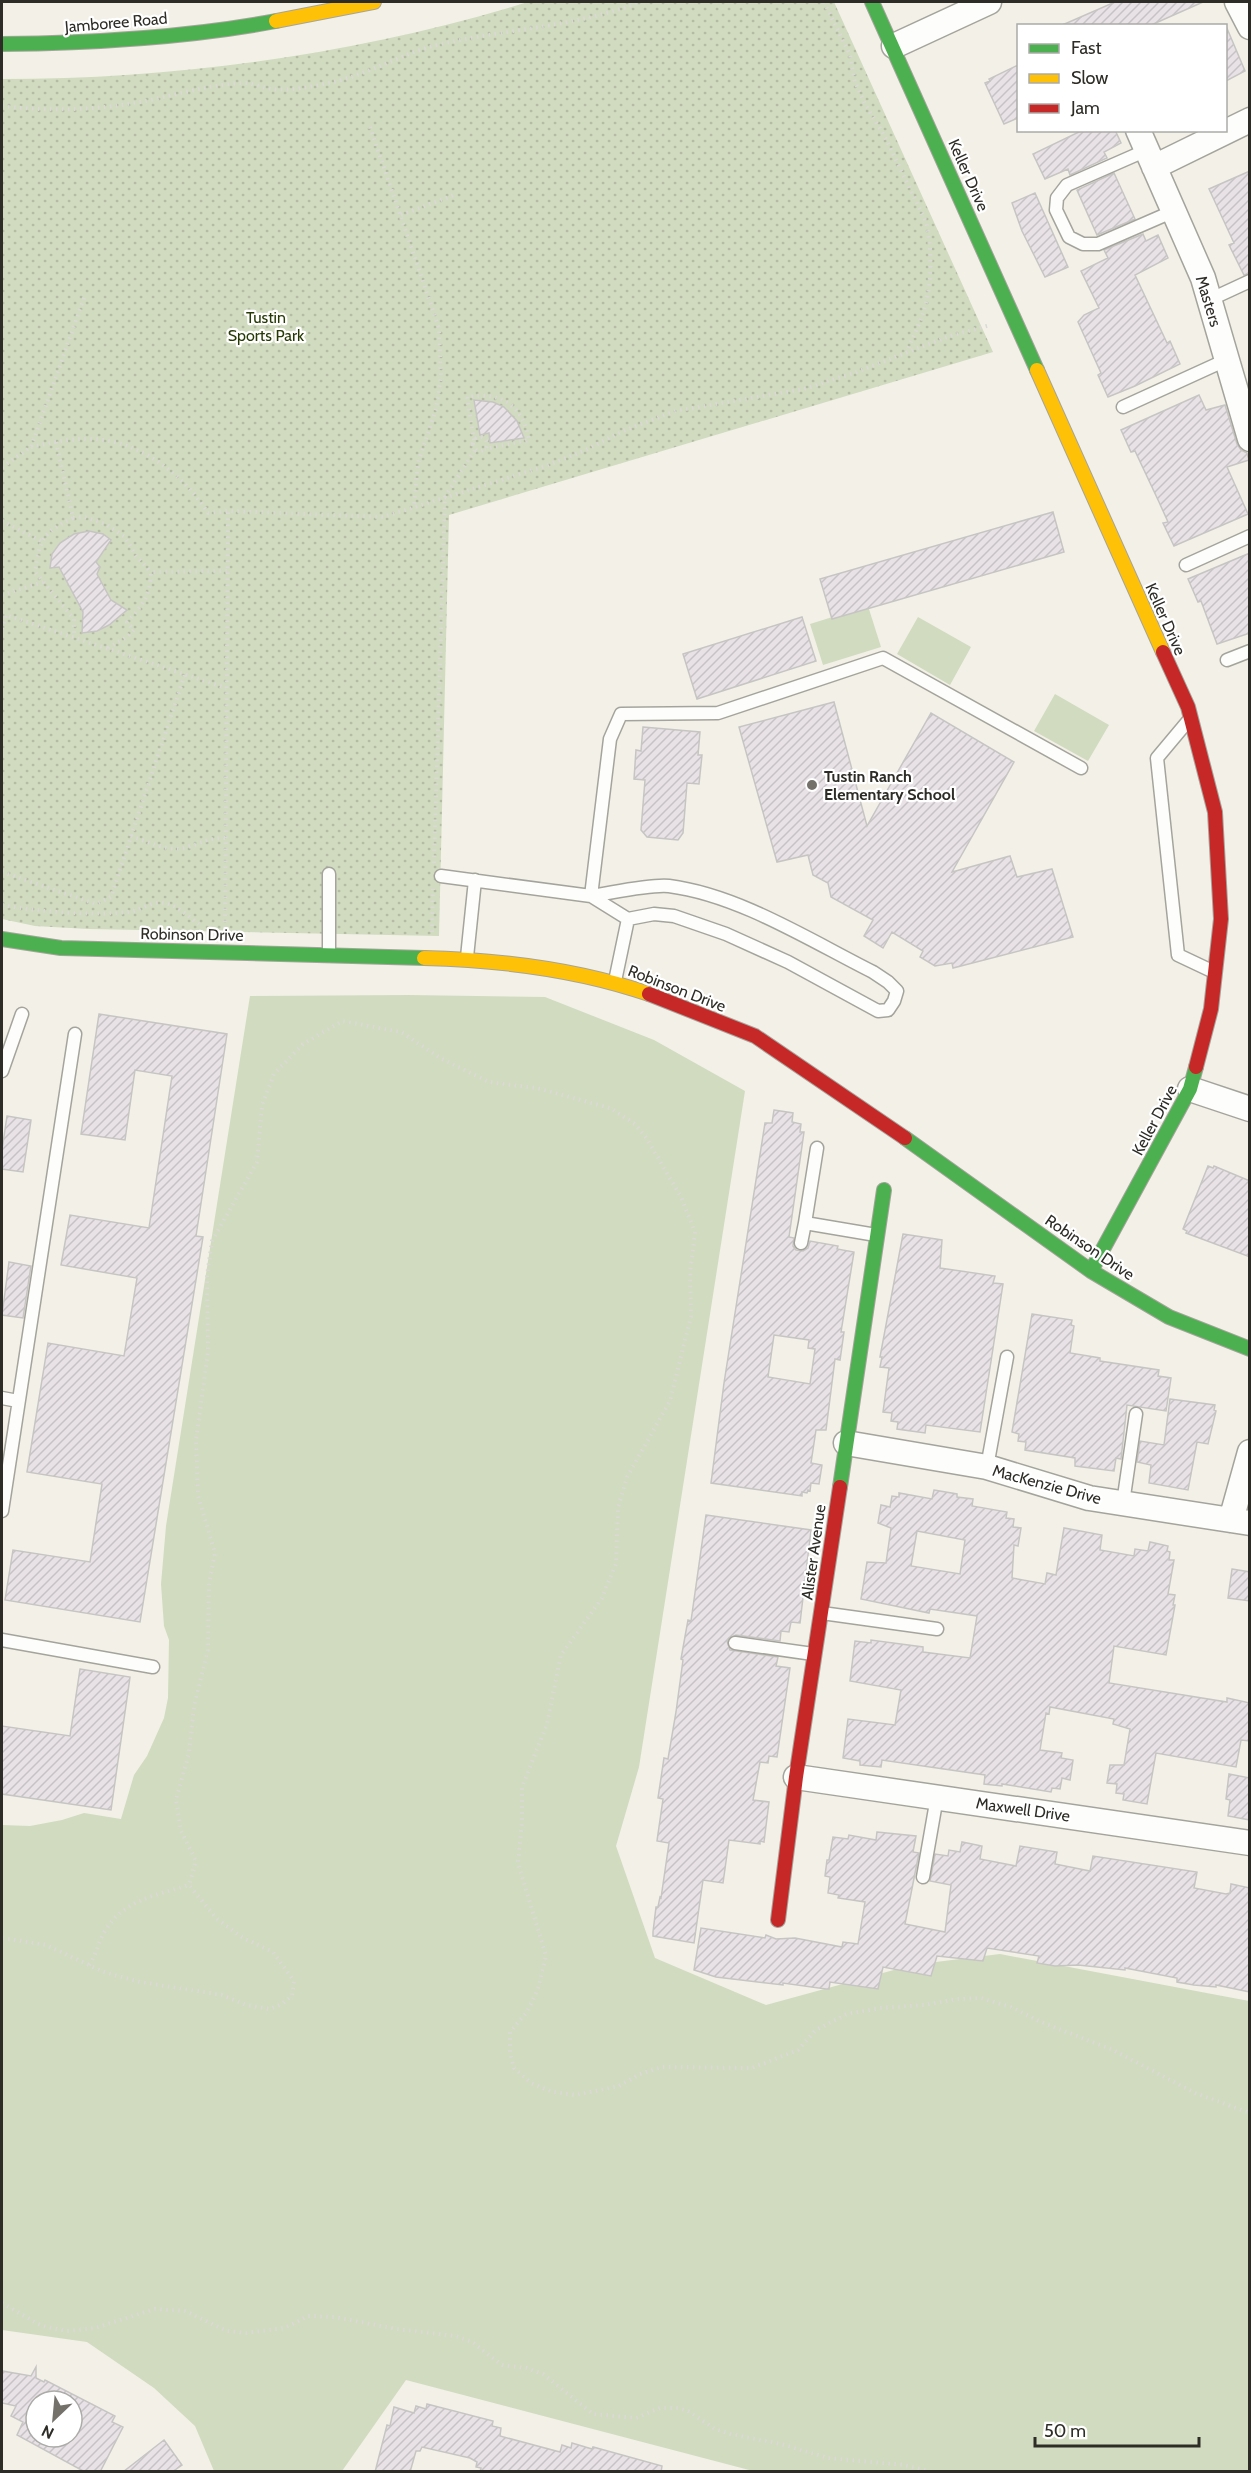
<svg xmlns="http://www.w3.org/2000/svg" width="1251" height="2473" font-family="Cabin,sans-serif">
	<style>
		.grass { fill: #d1dbbf }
		.park { fill: url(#park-dots) }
		.building { fill: url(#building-hatch); stroke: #c7c5c3; stroke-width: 1.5; fill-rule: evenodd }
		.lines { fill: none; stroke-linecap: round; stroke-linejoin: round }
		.lane-casing { stroke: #a5a49c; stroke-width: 15 }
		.street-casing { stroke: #a5a49c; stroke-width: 27 }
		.fast-casing { stroke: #a5a49c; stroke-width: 16 }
		.slow-casing { stroke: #a5a49c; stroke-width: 16 }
		.jam-casing { stroke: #a5a49c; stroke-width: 16 }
		.path { stroke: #dad9d6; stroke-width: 4; stroke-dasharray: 1.5 4.5; stroke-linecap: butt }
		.lane { stroke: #fdfdfb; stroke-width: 12 }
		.street { stroke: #fdfdfb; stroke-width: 24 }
		.fast { stroke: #4caf50; stroke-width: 14 }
		.slow { stroke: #ffc107; stroke-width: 14 }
		.jam { stroke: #c62828; stroke-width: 14 }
		.poi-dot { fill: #73716a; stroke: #fff; stroke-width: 2 }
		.labels { text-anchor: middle; stroke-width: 4.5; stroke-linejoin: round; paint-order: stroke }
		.street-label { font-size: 16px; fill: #2e2c26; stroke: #fff }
		.park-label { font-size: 16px; fill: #273a04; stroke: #fff }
		.poi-label { font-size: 16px; font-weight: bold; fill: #2e2c26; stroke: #fff; text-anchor: start }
	</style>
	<defs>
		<pattern id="park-dots" width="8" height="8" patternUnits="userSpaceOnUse" patternTransform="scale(1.5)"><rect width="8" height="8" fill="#d1dbbf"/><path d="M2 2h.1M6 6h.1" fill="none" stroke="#b4bca4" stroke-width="1.8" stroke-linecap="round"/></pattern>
		<pattern id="building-hatch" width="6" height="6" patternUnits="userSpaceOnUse" patternTransform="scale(1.5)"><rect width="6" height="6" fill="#e8e2e7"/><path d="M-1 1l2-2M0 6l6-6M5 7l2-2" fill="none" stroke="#c7c2c6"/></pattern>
	</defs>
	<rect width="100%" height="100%" fill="#f2f0e7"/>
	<!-- grass -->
	<path class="grass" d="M868 606 881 647 823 665 810 624Z
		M918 617 971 647 950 685 897 654Z
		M1055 694 1109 725 1088 761 1034 731Z
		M408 995 545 997 654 1040 745 1091 639 1767 616 1846 655 1958 766 2005 912 1965 1000 1954 1249 2001V2471H753L406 2380 342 2471H214L195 2426 154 2388 87 2342 2 2330V1825L30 1826 62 1820 84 1813 121 1819 134 1775 147 1756 164 1718 168 1698 169 1640 164 1626 161 1584 166 1526 250 996Z"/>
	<!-- park -->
	<path class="park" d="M528 2H834L993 352 449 515 439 936 88 929 35 926 2 919V79C180 79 358 54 528 2Z"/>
	<!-- building -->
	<path class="building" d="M1115 2H1203L1149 26H1060Z
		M1226 26 1245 71 1226 81Z
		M1018 65V118L1004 124 985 83 990 81 989 79Z
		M1083 130H1115L1121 143 1104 152 1107 158 1070 175 1068 169 1045 179 1033 154Z
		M1250 171V273L1244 275 1229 245 1234 243 1209 189Z
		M1114 173 1135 219 1097 235 1077 190Z
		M1035 193 1068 267 1045 277 1022 231 1012 203Z
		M1143 234 1146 241 1158 235 1168 258 1135 275 1167 343 1170 341 1180 364 1135 386 1108 397 1098 375 1101 373 1078 322 1084 315 1099 308 1081 271 1108 258 1104 250Z
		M1199 395 1206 410 1225 405 1237 444 1241 450 1247 453 1249 460 1227 467 1248 514 1174 546 1163 523 1168 522 1159 502 1135 451 1131 452 1121 430Z
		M474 400 493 402 504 407 517 421 524 438 490 443 489 433 480 435Z
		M1053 512 1064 552 832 619 820 579Z
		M89 531 103 534 111 540 96 562 100 567 97 574 111 600 127 610 109 625 97 631 82 633 83 612 59 567 50 568 52 554 60 543 74 534Z
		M1250 553V633L1217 644 1201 601 1198 602 1188 579Z
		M802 617 816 661 697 699 683 654Z
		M834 702 867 826 931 713 1014 762 952 872 1010 856 1017 877 1052 869 1073 937 953 968 952 963 935 966 920 957 923 951 892 932 883 948 864 936 873 920 831 897 828 883 813 875 808 855 777 862 739 727Z
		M643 727 700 732 698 755H702L699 784 687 783 683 833 678 840 647 837 641 830 645 780 634 779 636 750 641 751Z
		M99 1014 227 1034 196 1236 203 1237 140 1622 5 1600 13 1550 90 1562 102 1484 27 1472 48 1343 124 1356 137 1278 61 1265 70 1215 149 1228 172 1076 135 1070 125 1140 81 1134Z
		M774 1110 793 1113 792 1122 801 1124 800 1132H804L789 1237 794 1238 793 1246 796 1250 803 1251 808 1248 810 1241 838 1246 837 1249 854 1252 841 1332H844L840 1360 835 1359 826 1430H816L811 1463 822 1465 819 1484 811 1483 810 1491 808 1490 807 1493 802 1492V1496L711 1483 724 1383 765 1123H772ZM774 1335 809 1340 808 1348 815 1349 810 1384 768 1377Z
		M7 1116 31 1120 23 1172 2 1169V1150Z
		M1208 1166 1213 1168 1214 1166 1250 1181V1257L1186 1233 1187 1231 1183 1229Z
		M903 1234 942 1240 940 1268 995 1276 993 1283 1003 1284 980 1432 926 1425 925 1433 897 1429 898 1422 891 1421 892 1413 883 1412 889 1368 880 1367 882 1357H880Z
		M9 1262 31 1266 23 1318 2 1315Z
		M1032 1314 1072 1320 1071 1325 1074 1326 1070 1353 1100 1358V1361L1159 1370 1158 1376 1171 1378 1166 1411 1127 1405 1121 1459 1116 1458 1114 1471 1075 1466V1458L1025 1450 1026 1442 1018 1441 1019 1434 1012 1432Z
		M1170 1399 1215 1405 1214 1410 1216 1411 1208 1444 1197 1442 1188 1490 1149 1483 1151 1465 1137 1462 1140 1441 1164 1445Z
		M934 1490 957 1494V1497L973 1499 972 1506 1007 1512 1006 1518 1014 1519 1013 1527 1021 1528 1018 1546 1014 1545 1012 1578 1045 1584 1047 1573 1056 1575 1064 1528 1102 1535 1100 1550 1134 1556 1135 1549 1148 1551 1150 1542 1168 1546 1167 1551 1170 1552 1169 1560H1174L1168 1594 1175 1595 1173 1605H1175L1166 1655 1114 1646 1109 1683 1227 1702V1698L1250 1703V1741L1241 1740 1236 1767 1156 1753 1147 1804 1123 1800 1124 1794 1116 1793 1117 1784 1107 1783 1110 1765H1124L1130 1729 1113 1724 1114 1719 1050 1707 1049 1714 1046 1713 1040 1750 1062 1753 1061 1758 1073 1760 1070 1780 1062 1778 1060 1789 1052 1788 1051 1792 1002 1784V1786L984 1784 985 1775 882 1760 881 1767 860 1765V1761L843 1758 848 1719 895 1725 901 1690 850 1681 855 1641 871 1643V1640L923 1647V1652L970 1658 977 1616 930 1609 929 1613 861 1599 867 1562 886 1563 891 1528 878 1523 881 1505 890 1507 892 1496 899 1497V1493L932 1499ZM917 1531 965 1540 960 1574 911 1566Z
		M706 1515 811 1530 800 1623 791 1622 789 1632 781 1631 780 1641 736 1635 729 1638 727 1641 730 1650 778 1657 776 1666 790 1668 777 1757 769 1756 768 1763 760 1762 753 1800 769 1802 764 1842 760 1841V1844L729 1840 723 1883 703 1880 694 1943 653 1936V1932L656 1907H658L660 1897 661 1898 669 1843 657 1841 663 1799 658 1798 664 1758 668 1759 676 1712 683 1660 681 1659 686 1631 688 1620 691 1621Z
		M1232 1569 1250 1572V1601L1228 1598Z
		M80 1669 130 1677 111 1810 2 1794V1726L70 1736Z
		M1229 1774 1250 1778V1820L1228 1816 1230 1800 1226 1799Z
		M877 1832 916 1836 913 1852 919 1853 905 1924 945 1932 951 1885 930 1881 935 1854 948 1856 949 1850 960 1852 962 1842 982 1846 980 1859 1016 1866 1020 1846 1057 1852 1055 1864 1090 1871 1093 1856 1197 1872 1194 1888 1226 1894 1230 1893 1231 1884 1250 1888V1992L1216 1985V1987L1194 1985 1177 1982V1978L1125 1968V1970L1078 1965 1055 1966 1037 1963 1039 1956 987 1948 983 1961 937 1956 931 1976 883 1967 878 1989 830 1982 829 1989H826L783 1983V1985L716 1977 694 1970 701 1928 765 1938 766 1935 776 1939 795 1938 842 1947 843 1942 858 1944 865 1902 838 1898 839 1895 828 1893 830 1877 825 1876 827 1860H829L833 1837 848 1839 849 1835 876 1840Z
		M36 2367V2378L44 2382 45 2380 115 2416 112 2422 123 2427 100 2472H85L17 2435 23 2422 11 2416 16 2406 2 2403V2371L31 2376ZM36 2401H72V2437H36Z
		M427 2404 493 2421 492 2426 501 2428 500 2436 560 2452 562 2445 571 2448 572 2443 592 2449 593 2447 662 2466 661 2472H480L481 2468 476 2467 477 2462 470 2458 422 2447 420 2451H416L410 2472H375L387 2425 390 2426 394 2407 414 2413 416 2406 426 2409Z
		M164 2440 182 2465 172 2472H123Z"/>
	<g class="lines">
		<defs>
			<path id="lane" d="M1147 150 1067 185 1057 198 1056 210 1069 237 1083 244H1098L1174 211
				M1209 300 1250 281
				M1123 407 1226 360
				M1186 565 1250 536
				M1227 660 1250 651
				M1188 721 1157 758 1178 955 1214 972
				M329 874V953
				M441 876 591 896 628 919 615 981
				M628 919 654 914 674 916 726 934 788 962 878 1011 888 1010 894 1001 897 991 888 982 873 972C811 941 739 895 669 886 649 884 612 893 591 896L610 739 621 714 718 713 883 658 1081 768
				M467 957 475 880
				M2 1071 22 1014
				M817 1148 805 1223 876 1235
				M801 1243 805 1223
				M2 1398 18 1401
				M987 1467 1007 1357
				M1123 1503 1136 1414
				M2 1511 75 1034
				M822 1613 937 1629
				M2 1640 153 1667
				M735 1643 813 1654
				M923 1877 937 1797"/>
			<path id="street" d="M1237 2 1250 27
				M894 46 989 2
				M1138 130 1203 278 1250 439
				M1154 167 1250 120
				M1190 1089 1250 1109
				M846 1443 987 1467 1089 1498 1250 1523
				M1231 1520 1250 1452
				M796 1777 1250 1843"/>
			<path id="fast" d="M872 2 1037 370
				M2 44C93 43 186 38 276 21
				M2 939 61 948 424 958
				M905 1138 1091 1271 1169 1317 1250 1349
				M1091 1271 1190 1089 1196 1067
				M840 1487 884 1190"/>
			<path id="slow" d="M276 21 374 2
				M1037 370 1163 652
				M424 958C501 960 577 969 649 994"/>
			<path id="jam" d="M1163 652 1188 707 1215 812 1221 919 1211 1009 1196 1067
				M649 994 755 1036 905 1138
				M778 1920 796 1777 840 1487"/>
		</defs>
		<!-- lane casing -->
		<use href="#lane" class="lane-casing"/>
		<!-- street casing -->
		<use href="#street" class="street-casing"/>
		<!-- fast casing -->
		<use href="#fast" class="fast-casing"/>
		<!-- slow casing -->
		<use href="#slow" class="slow-casing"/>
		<!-- jam casing -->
		<use href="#jam" class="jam-casing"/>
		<!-- path -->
		<path class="path" d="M824 2 850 55 855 82 865 104 884 135 926 222C932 248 932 277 926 303 922 320 913 336 907 352
			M2 106C53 112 104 110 155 99 183 93 210 85 240 83 250 82 261 87 271 89 290 91 310 87 329 83 368 75 402 53 441 44 507 29 576 27 640 2
			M370 127 439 328 441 377 436 409 418 463 414 506
			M401 215 454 195
			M473 444a7 7 0 1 1 14 0a7 7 0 1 1-14 0Z
			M474 440 467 397C502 391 523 406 529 440L485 449
			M56 442 73 518 85 517 107 525 125 537 136 556 151 572
			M31 447C51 443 70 438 91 439 139 440 183 474 208 513L228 511 383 517 546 466 586 450 623 431 675 411 804 389 854 373 947 337 990 325
			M2 467 31 447 85 295
			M73 518C42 533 40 539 35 572L74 619V637
			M2 521 43 542
			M2 595 43 582
			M2 629 6 615 226 688
			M108 648 127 637 134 630 127 622C143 605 150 596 151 572L227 571
			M131 836C148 842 170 853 188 847 204 842 207 838 225 838
			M434 863 445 497 475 450
			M2 872 96 904 111 897 185 674
			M2 905C40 912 89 916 128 912 140 911 151 901 163 903 176 904 189 917 199 924
			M225 928 228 511
			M432 932 433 889
			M2 1938 46 1945 104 1972 140 1982 222 1995 246 2005 270 2009 282 2004 292 1996 294 1981 273 1952 243 1938 217 1919 189 1885 196 1861 181 1831 176 1800 189 1753 194 1706 208 1650 209 1584 215 1553 198 1496 196 1440 208 1352 207 1276 212 1241 257 1162 262 1105 274 1074 303 1044 342 1021 401 1032 442 1059 489 1082 537 1088 610 1108 635 1124 647 1139 681 1197 695 1232 690 1272 691 1316 670 1401 627 1477 618 1508 616 1564 602 1598 561 1655 547 1724 522 1787V1822L518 1863 546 1956 538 1989 527 2012 510 2032V2053L514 2068 531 2083 553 2092 576 2095 619 2086 640 2074 662 2067 752 2068 798 2050 816 2030 847 2014 881 2008 924 2005 957 1999 981 1998 1011 2007 1041 2022 1113 2050 1195 2093 1250 2113
			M89 1965C97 1954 98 1942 105 1931 123 1900 157 1895 189 1885
			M2 2303 42 2326 67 2331 95 2328 155 2309 185 2311 227 2331 246 2333 285 2328 308 2316 334 2317 397 2329 456 2336 472 2342 502 2365 526 2368 543 2374 593 2414 636 2418 660 2408H679L688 2411 715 2429 730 2434 781 2444 828 2458 904 2465 932 2472"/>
		<!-- lane -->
		<use href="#lane" class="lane"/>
		<!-- street -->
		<use href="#street" class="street"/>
		<!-- fast -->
		<use href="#fast" class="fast"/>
		<!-- slow -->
		<use href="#slow" class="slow"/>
		<!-- jam -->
		<use href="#jam" class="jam"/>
	</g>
	<!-- markers -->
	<circle class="poi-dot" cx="812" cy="785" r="6"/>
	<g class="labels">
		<!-- street labels -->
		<g class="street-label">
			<text transform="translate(116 22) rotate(-5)" y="6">Jamboree Road</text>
			<text transform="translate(969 175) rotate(66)" y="6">Keller Drive</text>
			<text transform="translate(1209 301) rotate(73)" y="6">Masters</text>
			<text transform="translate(1166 619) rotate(66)" y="6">Keller Drive</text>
			<text transform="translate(192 934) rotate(1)" y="6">Robinson Drive</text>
			<text transform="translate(677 988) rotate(21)" y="6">Robinson Drive</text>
			<text transform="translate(1154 1120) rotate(-62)" y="6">Keller Drive</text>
			<text transform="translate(1090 1247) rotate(34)" y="6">Robinson Drive</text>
			<text transform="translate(1047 1484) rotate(15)" y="6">MacKenzie Drive</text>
			<text transform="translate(813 1552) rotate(-82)" y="6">Alister Avenue</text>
			<text transform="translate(1023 1809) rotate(8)" y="6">Maxwell Drive</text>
		</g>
		<!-- park labels -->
		<g class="park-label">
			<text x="266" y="323">Tustin<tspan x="266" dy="18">Sports Park</tspan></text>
		</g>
		<!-- poi labels -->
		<g class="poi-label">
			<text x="824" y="782">Tustin Ranch<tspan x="824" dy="18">Elementary School</tspan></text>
		</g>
	</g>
	<!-- border -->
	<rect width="1251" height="2473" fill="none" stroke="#2e2c26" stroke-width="6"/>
	<!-- legend -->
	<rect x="1017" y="24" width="210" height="108" fill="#ffffff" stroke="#ababa8" stroke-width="1.5"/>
	<rect x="1029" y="44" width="30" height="9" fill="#4caf50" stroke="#ababa8" stroke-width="1.5"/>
	<text x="1071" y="54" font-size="18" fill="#2e2c26">Fast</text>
	<rect x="1029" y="74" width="30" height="9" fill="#ffc107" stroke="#ababa8" stroke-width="1.5"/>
	<text x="1071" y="84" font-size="18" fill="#2e2c26">Slow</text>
	<rect x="1029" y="104" width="30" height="9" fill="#c62828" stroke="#ababa8" stroke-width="1.5"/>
	<text x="1071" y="114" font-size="18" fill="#2e2c26">Jam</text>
	<!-- north arrow -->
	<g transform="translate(54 2419) rotate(206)"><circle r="28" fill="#ffffff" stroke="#ababa8" stroke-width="1.5"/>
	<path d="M0-4.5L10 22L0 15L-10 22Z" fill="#73716a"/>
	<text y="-9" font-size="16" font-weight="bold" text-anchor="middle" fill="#2e2c26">N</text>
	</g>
	<!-- scale -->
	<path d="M1035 2437v9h164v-9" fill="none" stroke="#2e2c26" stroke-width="3"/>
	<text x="1044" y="2437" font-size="18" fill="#2e2c26" stroke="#ffffff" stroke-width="4.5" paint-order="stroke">50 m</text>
</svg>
